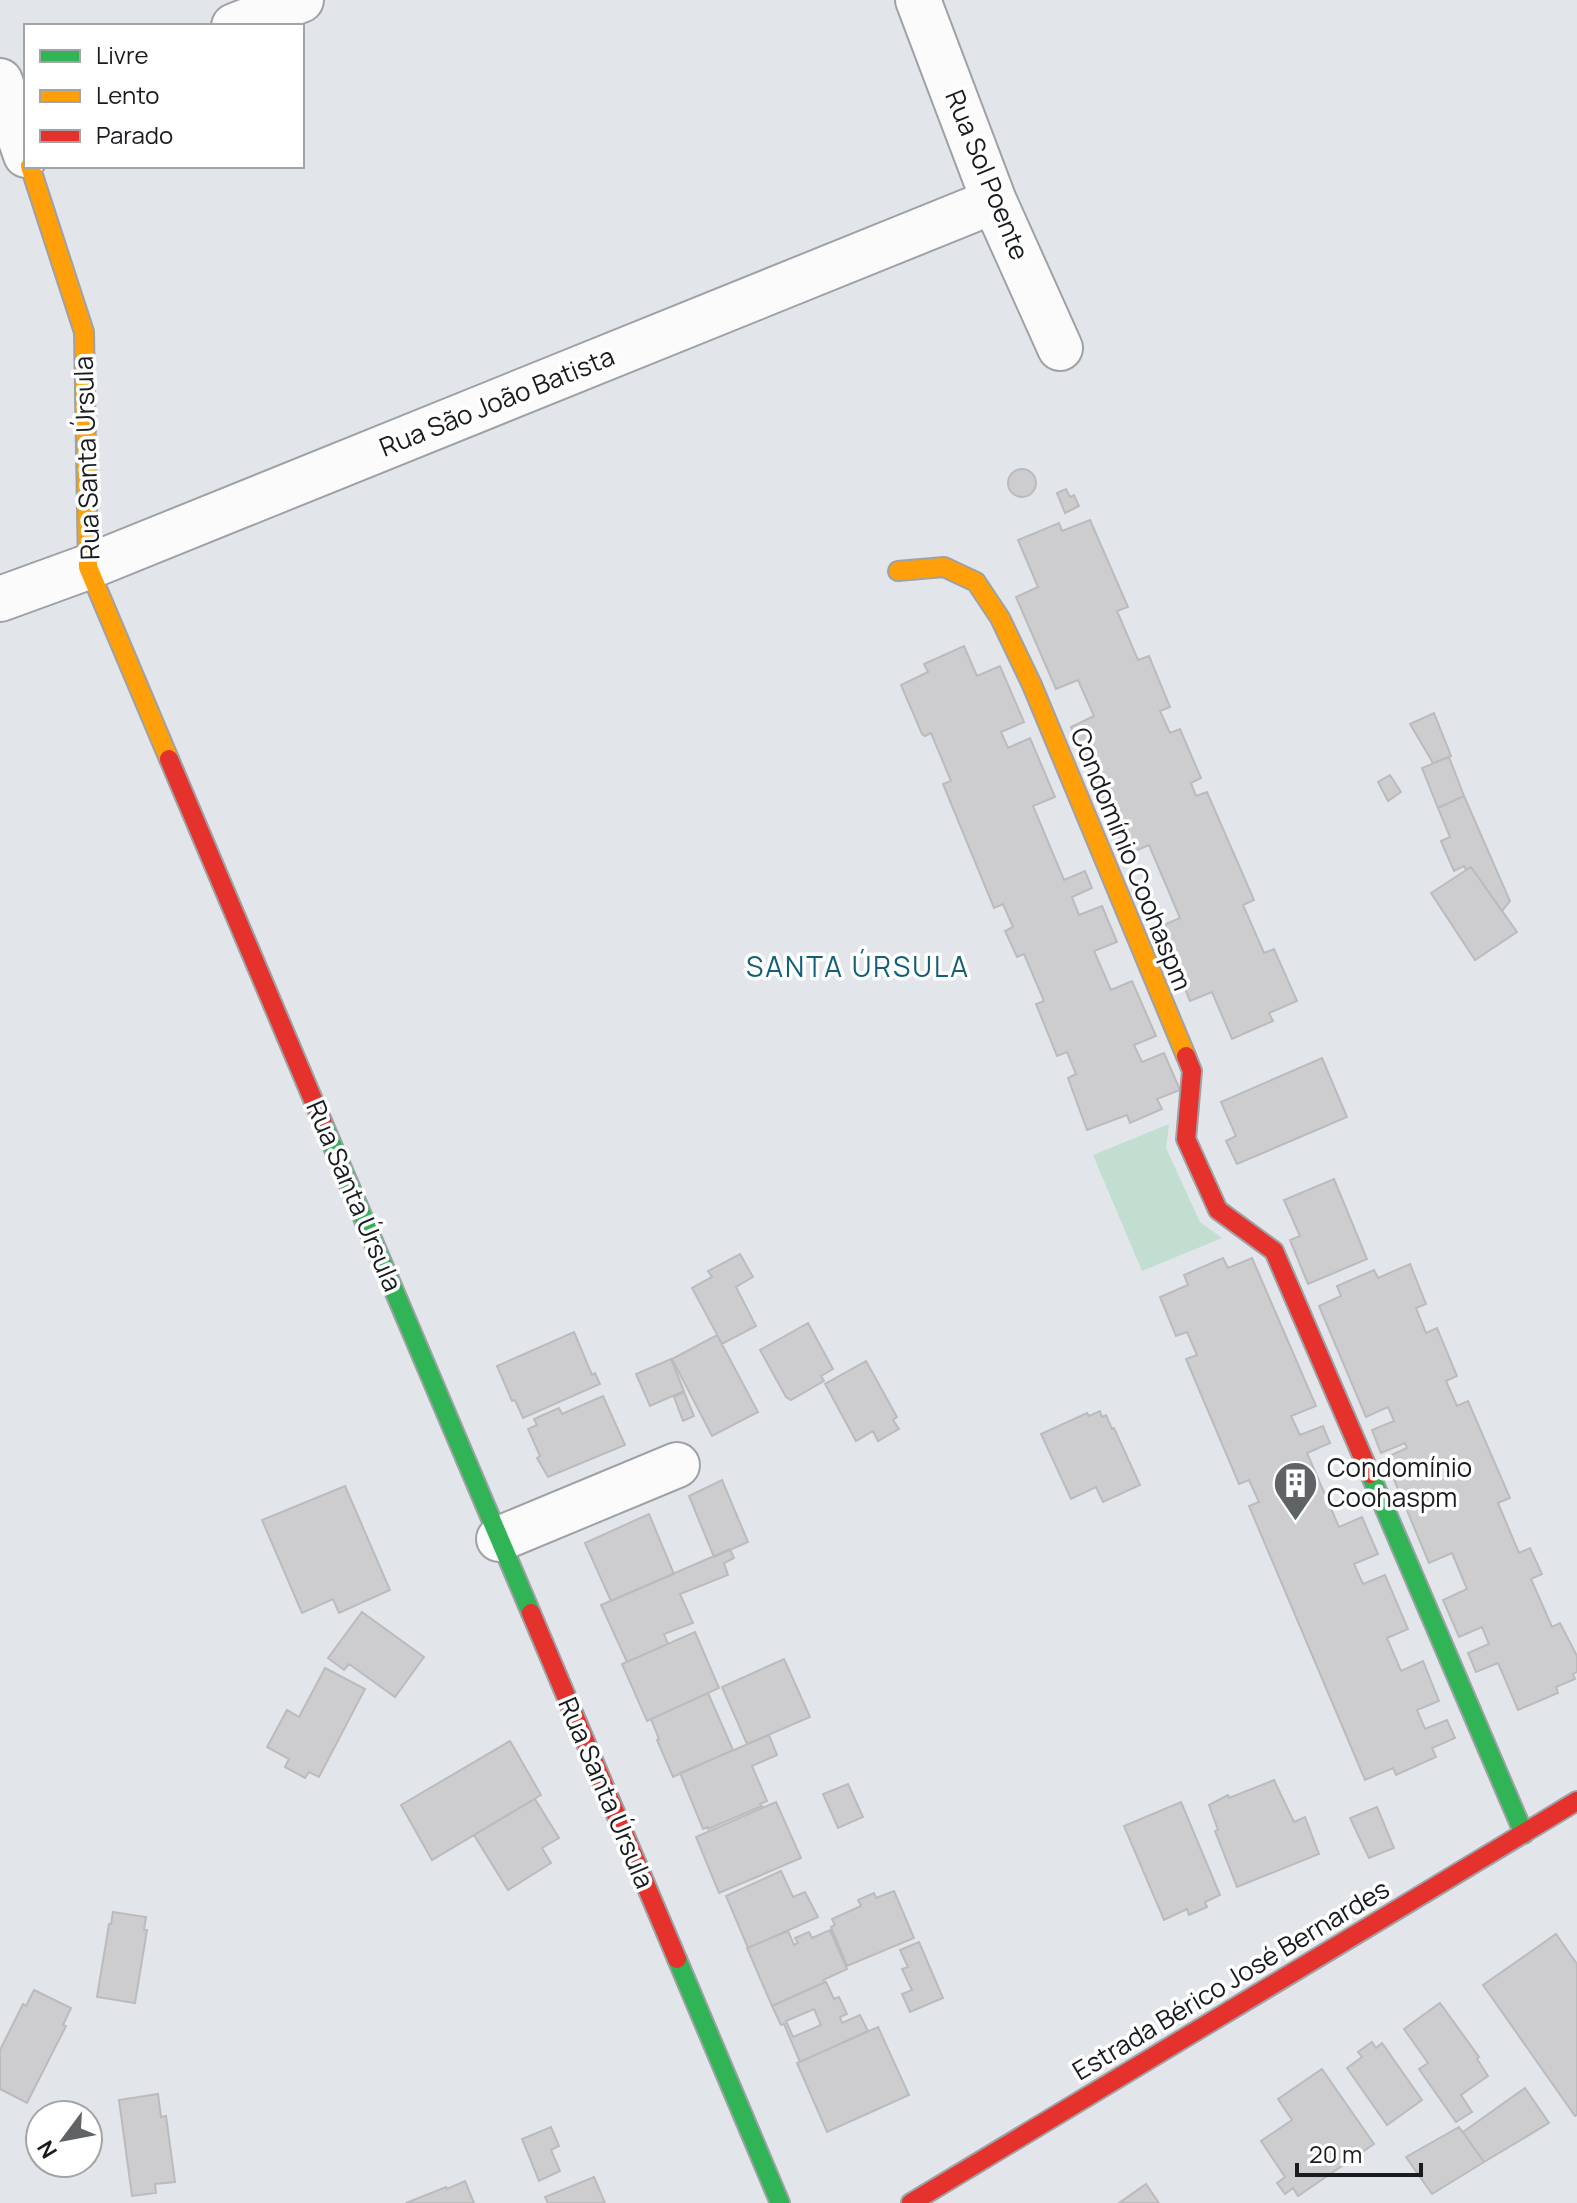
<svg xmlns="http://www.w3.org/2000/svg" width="1577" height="2203" font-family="Manrope,sans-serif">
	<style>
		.green { fill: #c1ded0 }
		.building { fill: #cdcdd0; stroke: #bbbbbe; stroke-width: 2; fill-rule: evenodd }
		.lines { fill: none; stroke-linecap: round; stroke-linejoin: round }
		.street-casing { stroke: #9ea1a5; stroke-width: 48 }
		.fast-casing { stroke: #9ea1a5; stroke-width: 22 }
		.slow-casing { stroke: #9ea1a5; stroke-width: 22 }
		.jam-casing { stroke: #9ea1a5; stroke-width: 22 }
		.street { stroke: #fbfbfc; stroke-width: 44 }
		.fast { stroke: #30b455; stroke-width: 18 }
		.slow { stroke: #ff9f0a; stroke-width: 18 }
		.jam { stroke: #e5322d; stroke-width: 18 }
		.labels { text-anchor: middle; stroke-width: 7; stroke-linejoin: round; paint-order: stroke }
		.street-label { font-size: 26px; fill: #191c1f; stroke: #fff }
		.poi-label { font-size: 26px; fill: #191c1f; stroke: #fff; text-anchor: start }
		.neighbourhood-label { font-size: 28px; letter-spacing: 2px; fill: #116078; stroke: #fff }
	</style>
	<rect width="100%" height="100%" fill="#e2e6eb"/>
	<!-- green -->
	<path class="green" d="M1169 1124 1166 1148 1200 1222 1222 1238 1142 1271 1093 1155Z"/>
	<!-- building -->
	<path class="building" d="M1008 483a14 14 0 1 1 28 0a14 14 0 1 1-28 0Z
		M1066 489 1070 497 1074 495 1079 506 1065 513 1057 493Z
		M1090 520 1128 607 1117 611 1138 660 1149 656 1170 707 1160 711 1170 733 1180 729 1201 778 1191 783 1196 796 1207 792 1254 900 1243 905 1264 953 1274 949 1297 1001 1269 1013 1273 1021 1232 1039 1212 992 1190 1001 1159 927 1180 918 1149 845 1126 855 1071 727 1094 716 1078 680 1056 689 1016 597 1038 587 1018 540 1059 523 1062 531Z
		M964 646 977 676 1000 666 1024 722 1001 732 1008 748 1030 738 1055 797 1033 806 1064 880 1085 871 1092 888 1072 897 1079 915 1102 906 1117 942 1094 951 1111 990 1132 981 1156 1036 1134 1045 1142 1062 1164 1053 1180 1090 1157 1099 1162 1109 1130 1123 1127 1115 1087 1130 1068 1078 1076 1074 1067 1052 1057 1056 1036 1004 1044 1001 1024 954 1017 957 1005 931 1013 927 1003 904 994 908 943 784 951 781 931 733 925 736 922 734 901 685 928 672 924 664Z
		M1434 713 1451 756 1433 763 1410 724Z
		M1449 757 1464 796 1438 808 1422 768Z
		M1390 775 1401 792 1388 801 1378 782Z
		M1464 796 1510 901 1502 911 1471 867 1466 870 1464 866 1454 871 1443 846 1441 841 1450 837 1438 808Z
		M1471 867 1517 932 1475 960 1431 893Z
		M1322 1058 1347 1117 1237 1164 1226 1141 1236 1136 1221 1102Z
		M1334 1179 1367 1259 1308 1284 1290 1240 1300 1236 1284 1200Z
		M740 1254 753 1277 736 1287 756 1326 722 1344 692 1288 712 1277 708 1271Z
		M1223 1258 1228 1268 1252 1258 1316 1406 1291 1416 1300 1435 1323 1426 1330 1443 1307 1453 1339 1527 1362 1517 1378 1554 1354 1564 1363 1584 1385 1575 1408 1629 1387 1638 1401 1671 1423 1661 1439 1701 1417 1710 1425 1729 1447 1720 1455 1738 1432 1748 1436 1757 1396 1775 1393 1768 1365 1780 1249 1506 1259 1502 1249 1480 1239 1484 1186 1359 1197 1355 1187 1332 1176 1336 1160 1297 1188 1285 1184 1275Z
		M1410 1264 1426 1304 1416 1308 1426 1333 1437 1328 1457 1376 1446 1381 1457 1406 1468 1401 1510 1498 1498 1503 1519 1553 1530 1548 1542 1574 1531 1579 1552 1627 1560 1623 1577 1656V1672L1573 1674 1575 1679 1556 1687 1558 1693 1518 1710 1498 1663 1476 1672 1468 1653 1489 1644 1482 1627 1459 1637 1443 1600 1467 1589 1452 1553 1429 1563 1385 1458 1407 1448 1405 1443 1381 1453 1372 1430 1394 1421 1388 1407 1366 1417 1319 1306 1341 1296 1337 1286 1374 1270 1378 1278Z
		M808 1323 833 1369 821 1376 824 1381 791 1400 786 1397 760 1350Z
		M574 1332 592 1375 595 1373 600 1384 523 1418 515 1400 512 1401 497 1366Z
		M717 1335 758 1412 712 1436 672 1359Z
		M671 1359 684 1391 650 1406 636 1374Z
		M866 1361 897 1417 893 1420 899 1429 878 1441 873 1431 856 1441 825 1384Z
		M684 1392 694 1416 683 1421 674 1397Z
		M603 1396 625 1445 548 1477 537 1458 540 1456 528 1429 537 1425 534 1419 559 1408 562 1414Z
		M1100 1411 1102 1417 1106 1415 1112 1429 1114 1428 1140 1485 1103 1502 1096 1487 1071 1499 1041 1434 1087 1413 1089 1416Z
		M722 1480 748 1542 714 1557 689 1496Z
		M345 1486 390 1590 339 1613 333 1599 302 1613 262 1520Z
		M649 1514 674 1574 611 1601 585 1543Z
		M730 1549 734 1558 724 1563 728 1575 680 1594 693 1623 664 1634 668 1644 627 1662 601 1605Z
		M362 1612 424 1657 395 1697 349 1664 344 1670 328 1658Z
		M695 1632 719 1688 647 1721 622 1664Z
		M784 1659 810 1717 747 1744 722 1687Z
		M325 1668 365 1689 319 1777 309 1772 305 1778 285 1767 289 1759 267 1747 287 1710 299 1717Z
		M708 1693 733 1750 673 1777 657 1740 659 1739 651 1719Z
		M769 1735 777 1755 752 1766 767 1801 760 1804 762 1806 708 1829V1827L703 1829 680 1773Z
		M510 1741 541 1795 432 1860 401 1805Z
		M1274 1780 1294 1822 1305 1817 1319 1854 1237 1887 1215 1831 1218 1830 1209 1805 1228 1795 1229 1798Z
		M848 1784 863 1817 838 1828 823 1794Z
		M535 1799 559 1838 542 1848 551 1863 508 1890 474 1835Z
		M776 1802 801 1858 719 1893 696 1837Z
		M1181 1802 1220 1895 1205 1902 1207 1907 1189 1915 1187 1909 1164 1920 1124 1826Z
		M1377 1807 1394 1848 1369 1858 1350 1818Z
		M781 1871 793 1897 805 1892 818 1917 748 1948 726 1896Z
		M894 1891 914 1938 847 1966 831 1927 835 1925 832 1919 861 1906 858 1900 874 1893 876 1898Z
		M113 1912 146 1917 144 1930H147L135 2003 97 1997 109 1924H111Z
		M830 1930 847 1969 823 1980 825 1982 772 2006 747 1948 788 1931 794 1945 798 1943 795 1938 809 1932 812 1938Z
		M1556 1934 1577 1964V2115L1575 2116 1483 1985Z
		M919 1942 943 1998 910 2012 902 1994 912 1990 902 1969 908 1967 900 1950Z
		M826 1982 834 1999 839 1997 847 2014 840 2017 842 2023 860 2015 868 2031 800 2062 784 2024 781 2025 772 2006ZM814 2009 821 2025 793 2037 786 2021Z
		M34 1990 71 2008 63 2025 66 2026 27 2103 0 2089V2050L23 2004 26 2006Z
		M1440 2003 1479 2057 1477 2059 1488 2076 1461 2095 1472 2112 1456 2122 1419 2069 1428 2063 1404 2029Z
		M878 2027 909 2095 827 2132 797 2063Z
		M1372 2042 1376 2048 1382 2043 1422 2100 1387 2125 1347 2068 1362 2057 1358 2052Z
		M1322 2069 1374 2144 1298 2196 1293 2188 1285 2194 1277 2183 1285 2177 1261 2141 1292 2120 1278 2099Z
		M1525 2088 1549 2123 1484 2162 1463 2132Z
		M158 2094 161 2117 166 2116 175 2182 155 2184 156 2193 132 2196 119 2100Z
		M551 2127 559 2146 551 2150 560 2171 539 2181 522 2139Z
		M1459 2127 1484 2162 1432 2194 1406 2157Z
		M594 2177 605 2203H548L545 2197Z
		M465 2181 474 2203H406L446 2187 447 2189Z
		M1146 2184 1159 2203H1119Z"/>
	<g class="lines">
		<defs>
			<path id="street" d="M918 0 994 201 1060 348
				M234 26 301 0
				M0 81 26 155
				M0 599 88 567 994 201
				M499 1539 677 1465"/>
			<path id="fast" d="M322 1121 531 1613
				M1370 1474 1524 1834
				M677 1959 780 2203"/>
			<path id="slow" d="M30 166 84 332 88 567 169 759
				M898 571 944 567 976 582 1000 618 1032 685 1186 1056"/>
			<path id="jam" d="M169 759 322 1121
				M1186 1056 1192 1071 1186 1139 1218 1210 1274 1251 1370 1474
				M531 1613 677 1959
				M911 2203 1577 1801"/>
		</defs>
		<!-- street casing -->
		<use href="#street" class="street-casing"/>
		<!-- fast casing -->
		<use href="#fast" class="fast-casing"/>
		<!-- slow casing -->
		<use href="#slow" class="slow-casing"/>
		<!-- jam casing -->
		<use href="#jam" class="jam-casing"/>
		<!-- street -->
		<use href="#street" class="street"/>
		<!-- fast -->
		<use href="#fast" class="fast"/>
		<!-- slow -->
		<use href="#slow" class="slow"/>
		<!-- jam -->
		<use href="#jam" class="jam"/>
	</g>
	<!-- icons -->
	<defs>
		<symbol id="building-pin" viewBox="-11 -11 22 30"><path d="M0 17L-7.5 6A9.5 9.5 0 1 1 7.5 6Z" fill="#5f6366" stroke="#fff"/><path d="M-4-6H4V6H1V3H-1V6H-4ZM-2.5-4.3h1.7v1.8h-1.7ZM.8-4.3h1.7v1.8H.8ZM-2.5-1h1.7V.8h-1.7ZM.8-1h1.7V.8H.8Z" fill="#fff"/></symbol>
	</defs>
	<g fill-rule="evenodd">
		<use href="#building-pin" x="1270" y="1458" width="51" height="69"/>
	</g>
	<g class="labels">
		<!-- street labels -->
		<g class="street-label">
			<text transform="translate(987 175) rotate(68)" y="9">Rua Sol Poente</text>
			<text transform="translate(497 402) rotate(-22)" y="9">Rua São João Batista</text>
			<text transform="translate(87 458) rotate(-92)" y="9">Rua Santa Úrsula</text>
			<text transform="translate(1131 859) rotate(68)" y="9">Condomínio Coohaspm</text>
			<text transform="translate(354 1196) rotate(67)" y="9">Rua Santa Úrsula</text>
			<text transform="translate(606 1793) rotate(67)" y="9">Rua Santa Úrsula</text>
			<text transform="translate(1231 1980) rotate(-31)" y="9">Estrada Bérico José Bernardes</text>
		</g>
		<!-- poi labels -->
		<g class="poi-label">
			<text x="1327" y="1477">Condomínio<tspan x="1327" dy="30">Coohaspm</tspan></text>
		</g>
		<!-- neighbourhood labels -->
		<g class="neighbourhood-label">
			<text x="858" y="977">SANTA ÚRSULA</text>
		</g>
	</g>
	<!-- legend -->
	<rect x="24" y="24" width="280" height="144" fill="#ffffff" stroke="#a3a4a5" stroke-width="2"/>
	<rect x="40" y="50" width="40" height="12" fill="#30b455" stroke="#a3a4a5" stroke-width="2"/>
	<text x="96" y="64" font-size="24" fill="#191c1f">Livre</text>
	<rect x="40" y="90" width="40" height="12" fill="#ff9f0a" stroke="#a3a4a5" stroke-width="2"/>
	<text x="96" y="104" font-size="24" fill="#191c1f">Lento</text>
	<rect x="40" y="130" width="40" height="12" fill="#e5322d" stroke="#a3a4a5" stroke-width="2"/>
	<text x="96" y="144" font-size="24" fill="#191c1f">Parado</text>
	<!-- north arrow -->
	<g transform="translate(64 2139) rotate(238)"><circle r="38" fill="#ffffff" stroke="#a3a4a5" stroke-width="2"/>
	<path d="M0-6L14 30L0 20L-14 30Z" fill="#5f6366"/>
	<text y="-12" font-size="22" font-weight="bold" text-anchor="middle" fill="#191c1f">N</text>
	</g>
	<!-- scale -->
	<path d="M1297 2163v12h124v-12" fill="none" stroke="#191c1f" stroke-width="4"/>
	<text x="1309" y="2163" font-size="24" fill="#191c1f" stroke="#ffffff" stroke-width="6" paint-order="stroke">20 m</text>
</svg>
